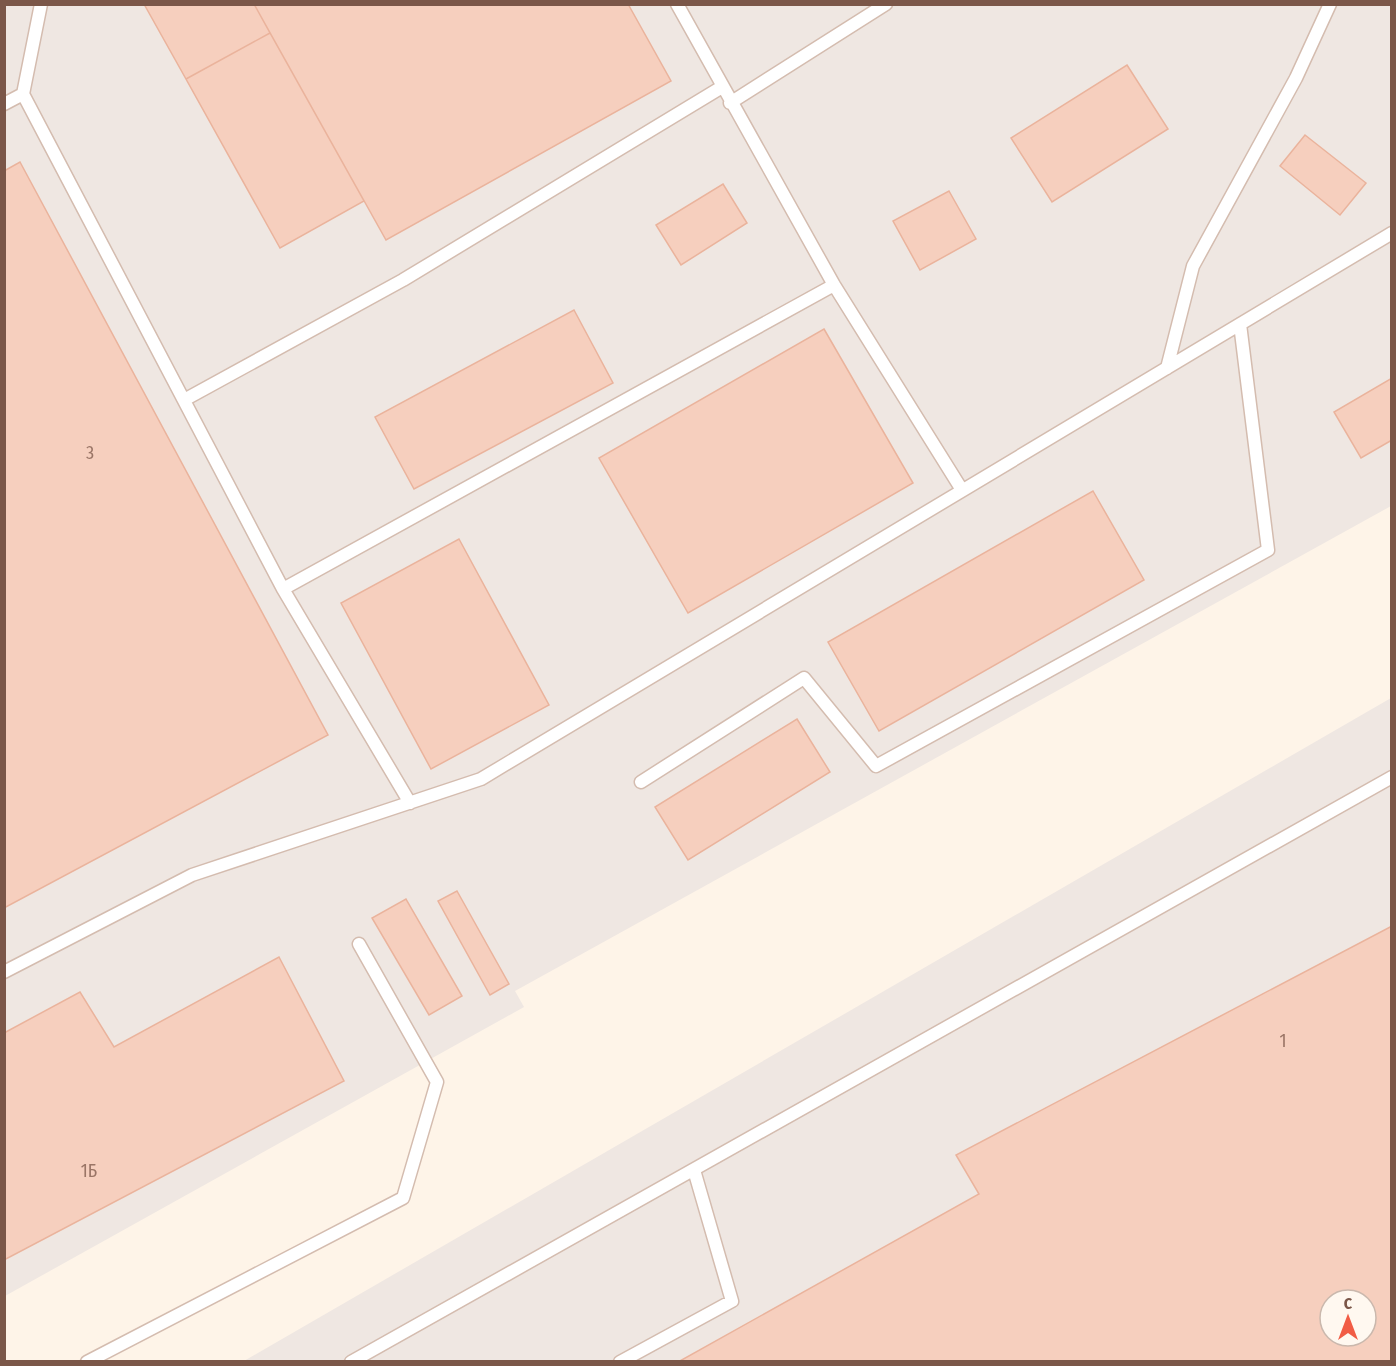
<svg xmlns="http://www.w3.org/2000/svg" width="1396" height="1366" font-family="'Fira Sans Condensed',sans-serif">
	<style>
		.industrial { fill: #efe7e2; fill-rule: evenodd }
		.building { fill: #f6cfbe; stroke: #eab39c; stroke-width: 1.5; fill-rule: evenodd }
		.lines { fill: none; stroke-linecap: round; stroke-linejoin: round }
		.service-casing { stroke: #d4bcaf; stroke-width: 15 }
		.service { stroke: #fff; stroke-width: 12 }
		.labels { text-anchor: middle; stroke-width: 6; stroke-linejoin: round; paint-order: stroke }
		.number-label { font-size: 18px; fill: #9a7566 }
	</style>
	<rect width="100%" height="100%" fill="#fef4e8"/>
	<!-- industrial -->
	<path class="industrial" d="M5 5H1391V506L515 991 524 1007 5 1296Z
		M1391 698V1361H244ZM1330 1300H1366V1336H1330Z"/>
	<!-- building -->
	<path class="building" d="M144 4H254L270 33 186 79Z
		M254 4H628L671 81 386 240Z
		M270 33 364 201 280 248 186 79Z
		M1127 65 1168 129 1052 202 1011 138Z
		M1305 135 1366 183 1340 215 1280 166Z
		M20 162 328 735 4 908V171Z
		M723 184 747 223 681 265 656 225Z
		M949 191 976 239 920 270 893 221Z
		M574 310 613 383 414 489 375 417Z
		M824 329 913 483 688 613 599 458Z
		M1392 378V440L1361 458 1334 412Z
		M1093 491 1144 580 879 731 828 642Z
		M459 539 549 705 431 769 341 603Z
		M797 719 830 772 688 860 655 807Z
		M457 891 509 984 490 995 438 901Z
		M406 899 462 996 429 1015 372 918Z
		M1392 926V1362H678L979 1194 956 1155ZM1330 1300H1366V1336H1330Z
		M279 957 344 1081 4 1260V1033L80 992 114 1047Z"/>
	<g class="lines">
		<defs>
			<path id="service" d="M41 4 23 94 283 589 410 803
				M677 4 834 285 962 490
				M730 103 886 4
				M4 104 23 94
				M1167 368 1193 266 1296 78 1330 4
				M184 400 403 280 722 87
				M283 589 834 285
				M641 782 804 678 876 766 1268 550 1240 324
				M4 972 192 875 481 779 1392 233
				M87 1362 403 1198 437 1082 359 944
				M351 1362 1392 777
				M620 1362 732 1301 694 1170"/>
		</defs>
		<!-- service casing -->
		<use href="#service" class="service-casing"/>
		<!-- service -->
		<use href="#service" class="service"/>
	</g>
	<g class="labels">
		<!-- number labels -->
		<g class="number-label">
			<text x="90" y="459">3</text>
			<text x="1283" y="1047">1</text>
			<text x="89" y="1177">1Б</text>
		</g>
	</g>
	<!-- border -->
	<rect width="1396" height="1366" fill="none" stroke="#7b5749" stroke-width="12"/>
	<!-- north arrow -->
	<g transform="translate(1348 1318)"><circle r="28" fill="#fff8f0" stroke="#cab8ad" stroke-width="1.5"/>
	<path d="M0-4.5L10 22L0 15L-10 22Z" fill="#f15c45"/>
	<text y="-9" font-size="16" font-weight="bold" text-anchor="middle" fill="#7b5749">С</text>
	</g>
</svg>
